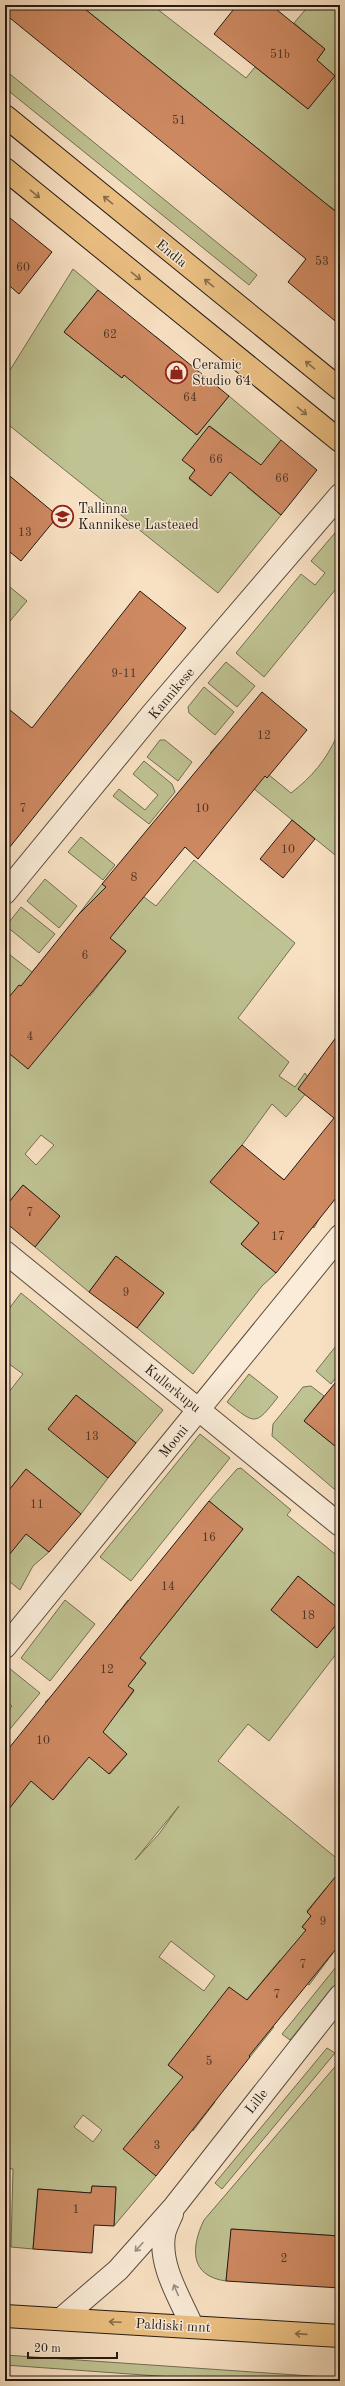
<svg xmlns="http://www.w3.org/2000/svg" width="345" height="2386" font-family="'Old Standard TT',serif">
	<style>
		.green { fill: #bfc292; stroke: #726e53; fill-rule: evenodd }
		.building { fill: #ce8961; stroke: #251a14 }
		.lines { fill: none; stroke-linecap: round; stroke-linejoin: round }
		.minor-casing { stroke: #5a4c40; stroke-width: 24 }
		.major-casing { stroke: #251a14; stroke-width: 24 }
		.minor { stroke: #faecd8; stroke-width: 22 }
		.major { stroke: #ecc082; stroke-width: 22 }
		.oneway { stroke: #886d4b }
		.oneway2 { stroke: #9a8e80 }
		.labels { text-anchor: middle; stroke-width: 3; stroke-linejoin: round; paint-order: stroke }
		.number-label { font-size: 12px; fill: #4f3627 }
		.street-label { font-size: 14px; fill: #251a14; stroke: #faecd8 }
		.poi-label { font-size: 14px; fill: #251a14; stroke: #faecd8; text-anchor: start }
	</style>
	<rect width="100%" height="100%" fill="#f8e1c3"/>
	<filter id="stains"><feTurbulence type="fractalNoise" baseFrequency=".005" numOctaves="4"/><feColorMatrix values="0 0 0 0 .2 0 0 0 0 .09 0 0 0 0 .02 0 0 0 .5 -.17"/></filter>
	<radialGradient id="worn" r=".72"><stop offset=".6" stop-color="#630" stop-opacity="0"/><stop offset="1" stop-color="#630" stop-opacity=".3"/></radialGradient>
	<!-- green -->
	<path class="green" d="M80 5H152L246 78 255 67 308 109 335 76 317 60 325 49 294 23 305 10 299 5H340V204L335 210 325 203Z
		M5 70 257 275 249 285 5 88Z
		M73 269 98 290 64 332 122 378 155 336 171 349 141 388 197 435 229 396 281 440 247 487 281 515 218 593 5 422V378ZM210 426 237 447 211 481V496L189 479 195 470 183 460Z
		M340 527V584L264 677 236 653 301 574 315 585 325 573 311 561Z
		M5 583 27 601 5 627Z
		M226 662 255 686 237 707 208 683Z
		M204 687 234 712 215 735 189 713 188 707Z
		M337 736 340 738V859L210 753 222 740 267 777 269 775 291 793C312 777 326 760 337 736Z
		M160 740H165L192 762 178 781 147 757Z
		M144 761 172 784 175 792 149 824 113 796 119 789 145 810 158 795 133 774Z
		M81 837 115 865 103 880 68 852Z
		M194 860 295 943 238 1018 289 1062 279 1076 295 1087 305 1073 313 1085 286 1117 272 1104 242 1145 210 1182 274 1172 324 1210 314 1228 279 1199 241 1244 276 1273 262 1286 193 1374 137 1328 164 1293 116 1256 89 1292 35 1247 60 1216 23 1185 5 1207V1050L28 1068 5 1002V951L32 972 43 959 90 996 126 951 78 915 102 884 133 909 144 897 156 906ZM41 1135 54 1145 36 1165 25 1154Z
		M45 879 77 906 59 928 27 901Z
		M21 907 55 934 39 953 6 926Z
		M21 1293 163 1410 136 1443 76 1395 49 1429 108 1478 81 1514 26 1469 5 1495V1397L23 1374 5 1361V1314Z
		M340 1341V1372L331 1384 316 1371Z
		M249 1374 278 1397C255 1426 256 1425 227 1402Z
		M311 1386 324 1396 304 1421 340 1450V1494L272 1436 273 1424 303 1387Z
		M200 1434 230 1458 131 1581 100 1557Z
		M241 1468 291 1510 287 1515 340 1558V1610L298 1576 271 1610 317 1648 340 1620V1649L269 1741 248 1724 218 1761 340 1861V1884L329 1891 326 1888 307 1911 311 1916 302 1927 333 1953 309 1985 280 1960 245 2002 274 2027 250 2057 203 2021 168 2065 215 2102 193 2131 159 2106 156 2176 114 2226 116 2187 92 2186 91 2193 38 2189 33 2249 11 2247 13 2169 5 2168V1753L78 1730 45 1702 50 1698 122 1707 134 1691 128 1686 146 1663 106 1629 128 1600 163 1629 243 1529 209 1501 237 1469ZM113 1741 127 1754 110 1774 95 1762ZM54 1774 67 1784 53 1800 41 1790ZM179 1806 159 1834 135 1860ZM171 1941 215 1976 204 1991 159 1957ZM83 2115 102 2130 93 2142 74 2127Z
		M5 1517 49 1552 33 1566 20 1590 5 1578V1560L8 1557 5 1554Z
		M65 1600 95 1624 50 1681 21 1658Z
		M9 1668 40 1693 5 1735V1715L12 1706 5 1701V1673Z
		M340 1962V1979L290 2040 282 2034Z
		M327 2048 335 2053 222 2189 215 2183Z
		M339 2062 340 2236 232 2229 226 2281C189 2276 191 2247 204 2220Z
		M5 2355 340 2378V2381H227L5 2365Z"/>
	<!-- building -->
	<path class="building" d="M5 5H80L340 215V325L288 282 306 259 5 14Z
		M237 5H271L325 49 317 60 335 76 308 109 214 34Z
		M5 214 52 252 19 294 5 282Z
		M98 290 229 396 197 435 124 375 122 378 64 332Z
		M209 426 261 465 281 440 317 470 281 515 230 472 211 496 189 478 195 470 182 460Z
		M5 472 58 516 21 561 5 548Z
		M140 591 186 628 5 853V706L32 728Z
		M262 692 307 730 267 778 265 776 198 859 185 847 110 938 126 951 28 1069 5 1050V1002L19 985 21 986 78 915 106 887 102 884Z
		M292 820 315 839 283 878 260 859Z
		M340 1032V1193L276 1273 241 1244 259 1223 210 1182 242 1145 284 1180 334 1118 298 1089Z
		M23 1185 60 1216 35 1247 5 1222V1207Z
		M116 1256 164 1293 137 1328 89 1292Z
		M340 1377V1450L304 1421Z
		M76 1395 136 1443 108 1478 48 1429Z
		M26 1469 81 1514 49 1552 26 1534 5 1560V1495Z
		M209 1501 243 1529 140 1658 146 1663 128 1686 134 1690 103 1732 127 1754 109 1774 89 1757 53 1800 31 1781 5 1814V1753Z
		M298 1576 340 1610V1620L317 1648 271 1610Z
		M340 1871V1944L249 2056 250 2057 156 2176 123 2149 183 2077 168 2065 229 1987 247 2000 306 1930 302 1927 311 1916 307 1912Z
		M92 2186 116 2187 114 2226 94 2225 92 2253 33 2249 38 2189 91 2193Z
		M231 2229 340 2236V2288L226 2281Z"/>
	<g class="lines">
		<defs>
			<path id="minor" d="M5 893 152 714 340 495
				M5 1252 340 1525
				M5 1647 340 1236
				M172 2214C169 2221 165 2228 164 2235 159 2266 180 2298 192 2326
				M61 2319 118 2270 174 2207 340 1996"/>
			<path id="major" d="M5 116 340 389
				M5 169 340 441
				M5 2316 340 2336"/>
		</defs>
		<!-- minor casing -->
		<use href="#minor" class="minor-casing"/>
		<!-- major casing -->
		<use href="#major" class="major-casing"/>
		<!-- minor -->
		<use href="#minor" class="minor"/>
		<!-- major -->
		<use href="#major" class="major"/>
	</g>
	<!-- one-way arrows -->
	<defs><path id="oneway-shaft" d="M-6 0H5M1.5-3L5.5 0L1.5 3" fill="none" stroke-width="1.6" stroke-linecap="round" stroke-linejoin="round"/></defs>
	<g class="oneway">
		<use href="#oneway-shaft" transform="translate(35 194) rotate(39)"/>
		<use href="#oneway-shaft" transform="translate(108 200) rotate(-141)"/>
		<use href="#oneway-shaft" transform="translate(136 276) rotate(39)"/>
		<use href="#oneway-shaft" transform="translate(209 283) rotate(-141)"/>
		<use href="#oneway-shaft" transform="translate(310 365) rotate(-141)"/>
		<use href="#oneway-shaft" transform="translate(302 411) rotate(39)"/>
		<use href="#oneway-shaft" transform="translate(115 2322) rotate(-177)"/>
		<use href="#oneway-shaft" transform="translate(301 2334) rotate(-176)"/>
	</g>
	<g class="oneway2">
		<use href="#oneway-shaft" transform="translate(139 2247) rotate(132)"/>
		<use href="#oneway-shaft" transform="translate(176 2290) rotate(-113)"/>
	</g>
	<!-- icons -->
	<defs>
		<symbol id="shop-ring" viewBox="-11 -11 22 22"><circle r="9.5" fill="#faecd8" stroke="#8f2418" stroke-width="1.5"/><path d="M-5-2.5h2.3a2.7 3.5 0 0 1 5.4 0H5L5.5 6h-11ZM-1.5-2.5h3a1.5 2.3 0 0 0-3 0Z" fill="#8f2418"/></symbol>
		<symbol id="school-ring" viewBox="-11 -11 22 22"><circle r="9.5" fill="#faecd8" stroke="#8f2418" stroke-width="1.5"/><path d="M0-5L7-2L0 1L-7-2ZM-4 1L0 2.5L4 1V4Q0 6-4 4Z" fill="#8f2418"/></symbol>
	</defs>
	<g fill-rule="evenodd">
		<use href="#shop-ring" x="164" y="360" width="25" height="25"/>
		<use href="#school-ring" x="50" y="504" width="25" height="25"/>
	</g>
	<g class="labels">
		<!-- number labels -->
		<g class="number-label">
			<text x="280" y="58">51b</text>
			<text x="179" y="124">51</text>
			<text x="322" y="265">53</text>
			<text x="23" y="271">60</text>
			<text x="110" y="338">62</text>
			<text x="190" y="401">64</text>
			<text x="216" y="463">66</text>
			<text x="282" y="482">66</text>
			<text x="25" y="536">13</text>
			<text x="124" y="677">9-11</text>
			<text x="264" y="739">12</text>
			<text x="23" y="812">7</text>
			<text x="202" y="812">10</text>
			<text x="288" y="853">10</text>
			<text x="134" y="881">8</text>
			<text x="85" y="959">6</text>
			<text x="30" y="1040">4</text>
			<text x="30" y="1216">7</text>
			<text x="278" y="1240">17</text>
			<text x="126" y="1296">9</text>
			<text x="92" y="1440">13</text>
			<text x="37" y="1508">11</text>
			<text x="209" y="1541">16</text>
			<text x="168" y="1590">14</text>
			<text x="308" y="1619">18</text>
			<text x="107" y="1673">12</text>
			<text x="43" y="1744">10</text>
			<text x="323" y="1925">9</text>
			<text x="303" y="1968">7</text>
			<text x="277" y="1998">7</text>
			<text x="209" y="2065">5</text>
			<text x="157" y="2149">3</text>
			<text x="76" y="2213">1</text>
			<text x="284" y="2262">2</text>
		</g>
		<!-- street labels -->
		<g class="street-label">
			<text transform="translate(172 253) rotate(39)" y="5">Endla</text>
			<text transform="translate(171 693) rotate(-50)" y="5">Kannikese</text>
			<text transform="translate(173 1388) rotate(39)" y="5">Kullerkupu</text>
			<text transform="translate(173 1441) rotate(-51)" y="5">Mooni</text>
			<text transform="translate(256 2101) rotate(-52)" y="5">Lille</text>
			<text transform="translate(173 2325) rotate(3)" y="5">Paldiski mnt</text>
		</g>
		<!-- poi labels -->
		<g class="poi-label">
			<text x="192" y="369">Ceramic<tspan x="192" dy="16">Studio 64</tspan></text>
			<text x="78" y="513">Tallinna<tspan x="78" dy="16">Kannikese Lasteaed</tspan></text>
		</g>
	</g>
	<!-- margin -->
	<rect width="345" height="2386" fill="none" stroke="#f8e1c3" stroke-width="20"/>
	<rect x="6" y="6" width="333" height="2374" fill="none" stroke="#251a14" stroke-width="2"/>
	<rect x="10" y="10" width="325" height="2366" fill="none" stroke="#251a14"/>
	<!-- scale -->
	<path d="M28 2352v6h89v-6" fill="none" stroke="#251a14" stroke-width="2"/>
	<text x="34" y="2352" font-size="12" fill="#251a14" stroke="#faecd8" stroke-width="3" paint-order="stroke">20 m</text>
	<rect width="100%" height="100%" filter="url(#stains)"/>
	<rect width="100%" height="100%" fill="url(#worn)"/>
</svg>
